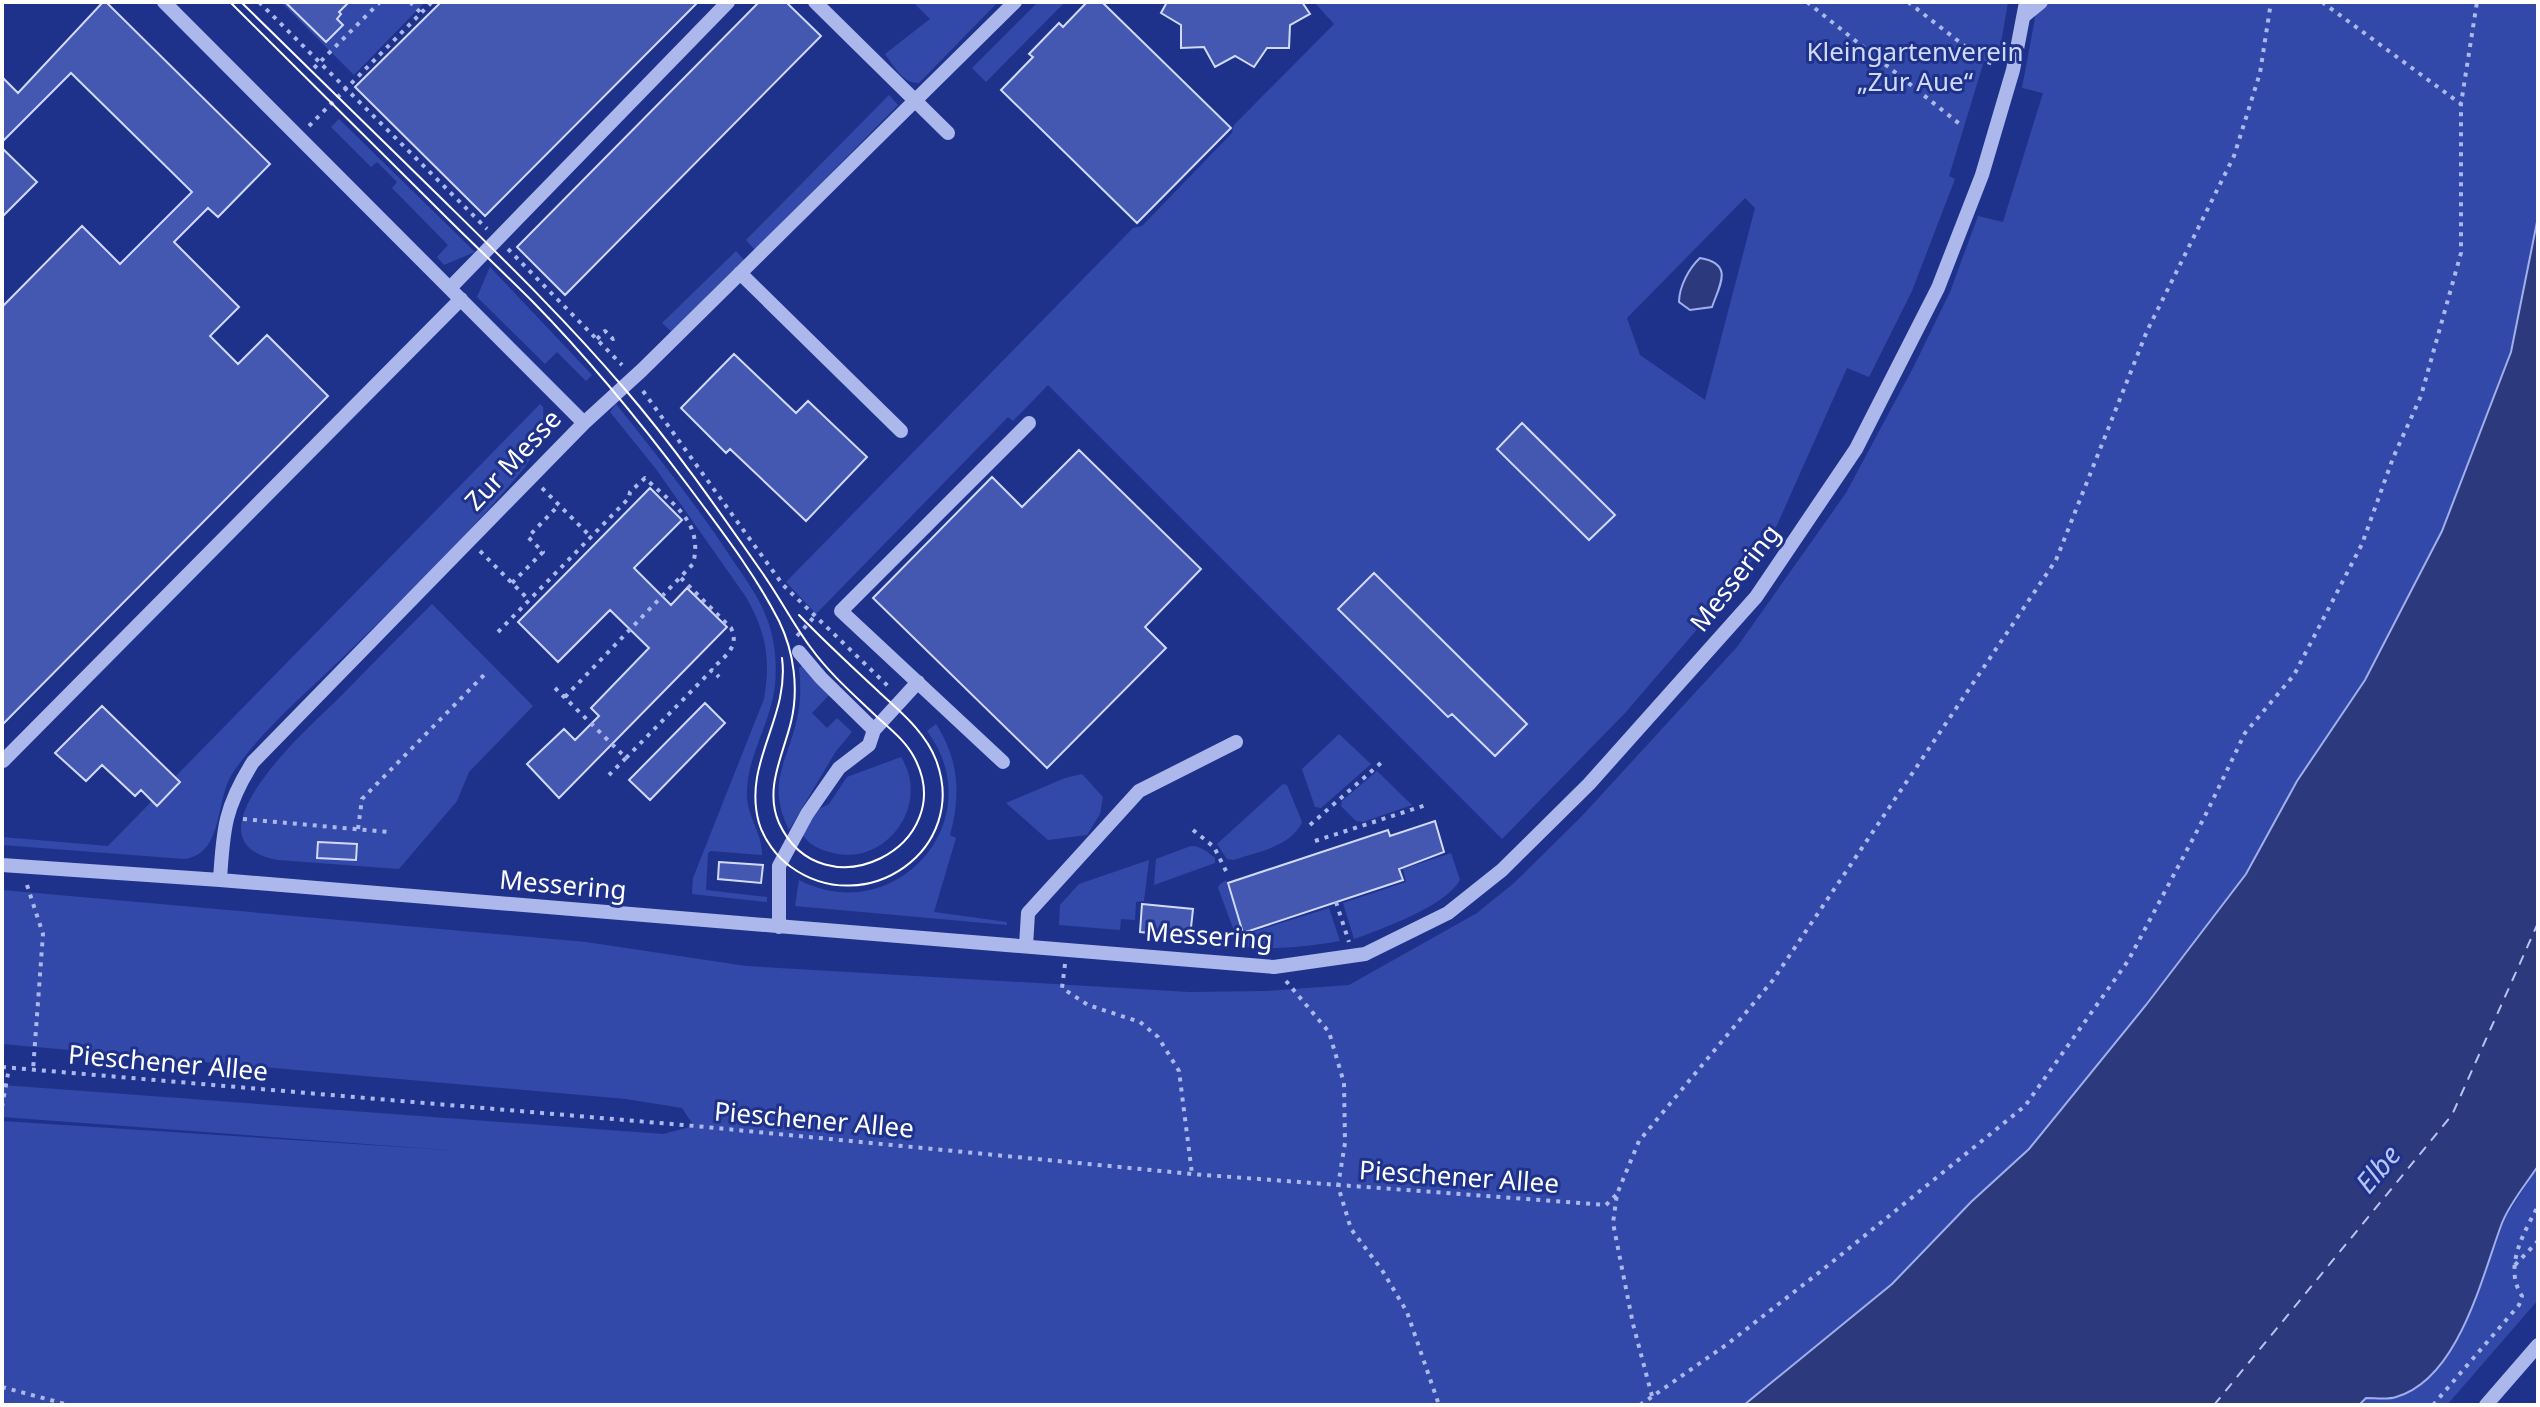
<svg xmlns="http://www.w3.org/2000/svg" width="2540" height="1407" font-family="'Noto Sans',sans-serif">
	<style>
		.green { fill: #3349a9; fill-rule: evenodd }
		.water { fill: #2c397d; stroke: #a0afed; stroke-width: 2 }
		.lines { fill: none; stroke-linecap: round; stroke-linejoin: round }
		.ferry { stroke: #b8c3f3; stroke-width: 2; stroke-dasharray: 10 8; stroke-linecap: butt }
		.building { fill: #4458b2; stroke: #d1d9f9; stroke-width: 2 }
		.path { stroke: #acb8ec; stroke-width: 4; stroke-dasharray: 4 6; stroke-linecap: butt }
		.minor { stroke: #acb8ec; stroke-width: 14 }
		.tram { stroke: #fff; stroke-width: 2 }
		.labels { text-anchor: middle; stroke-width: 6; stroke-linejoin: round; paint-order: stroke }
		.park-label { font-size: 26px; fill: #d1d9f9; stroke: #1f328b }
		.street-label { font-size: 26px; fill: #fff; stroke: #1f328b }
		.water-label { font-size: 28px; font-style: italic; fill: #b8c3f3; stroke: #1f328b }
	</style>
	<rect width="100%" height="100%" fill="#1f328b"/>
	<!-- green -->
	<path class="green" d="M281 2H289L288 4 326 42 342 25 337 19 341 14 339 12 349 2H425L354 75Z
		M913 2H998L919 83C903 84 894 66 885 54L930 19Z
		M1038 2H1065L986 82 972 68Z
		M1314 2H2008L1998 61H1984L1949 176 1955 179 1912 291 1869 377 1847 368 1777 525 1731 590 1625 713 1502 839 1048 385 1013 421 1008 417 816 614 786 582 1133 228 1142 226 1232 133 1234 125 1334 24ZM1745 198 1755 208 1705 400 1640 355 1627 318Z
		M2038 2H2538V217L2511 352 2442 531 2365 680 2297 781 2246 874 2146 1005 2029 1149 1971 1202 1892 1284 1744 1405H2V1121L447 1150 2 1117V1085L663 1134 694 1126 682 1108 626 1099 2 1044V890L586 942 746 966 1189 992 1267 991 1349 985 1477 913 1514 883 1582 816 1737 647 1846 493 1914 366 1950 292 1978 216 2003 222 2043 93 2022 88Z
		M889 95 898 105 755 250 746 240Z
		M339 119 475 252 444 265 437 257 448 245 392 188 397 182 377 162 371 167 331 127Z
		M736 251 744 260 672 332 662 323Z
		M490 267 592 375 586 381 557 352 545 364 477 297Z
		M540 404 543 407C545 432 538 447 525 467 468 536 403 599 339 661 303 696 262 730 234 771 214 799 225 854 184 859L2 845V837L108 846 152 801 158 805 180 782 175 777Z
		M616 404C656 454 695 503 730 556 743 576 759 596 767 619 775 639 777 664 775 685 771 724 745 758 747 797 748 818 763 836 762 855L711 851 708 853 706 890 767 897V902L692 894 693 878 764 699C771 659 766 632 746 597L656 469 610 412Z
		M432 604 533 706 469 772 457 801 399 869 278 860C177 842 312 725 341 696 371 665 401 635 432 604Z
		M803 665 829 695 812 713 827 728 837 718 852 732 836 751 789 830C766 782 787 764 797 719 801 701 801 685 799 668Z
		M936 724C959 760 961 795 950 835L956 838 934 912 1007 922V925L795 906 799 880C896 930 993 819 927 731Z
		M1339 734 1371 764 1321 808 1315 807 1302 769Z
		M901 757C931 804 887 866 833 853 820 850 809 845 802 834L817 810 829 804 847 777Z
		M1377 771 1412 805 1363 822 1356 821 1341 806 1342 801Z
		M1082 774 1103 797 1100 814 1087 835 1048 840 1006 803 1065 778Z
		M1283 784 1287 785 1302 822C1291 847 1256 852 1233 860L1227 859 1217 844Z
		M1191 846C1201 846 1207 852 1215 858V863L1154 885 1156 859Z
		M1451 853 1460 880C1446 906 1382 929 1354 939L1343 903 1406 882 1403 869Z
		M1149 860 1144 901 1136 902 1135 920 1121 919 1120 930 1059 925 1060 905 1079 884Z
		M1226 880 1243 935 1329 908 1340 941C1319 945 1257 953 1239 944L1218 888 1219 885Z
		M2538 1166V1300L2447 1405H2359L2365 1398 2396 1397 2428 1379 2460 1337 2482 1284 2504 1220Z"/>
	<!-- water -->
	<path class="water" d="M2538 217V1166C2526 1184 2510 1203 2502 1223 2482 1276 2459 1379 2396 1397 2388 1400 2375 1398 2366 1398L2359 1405H1744L1892 1284 1971 1202 2029 1149 2146 1005 2246 874 2297 781 2365 680 2442 531 2511 352Z
		M1700 258C1734 264 1720 284 1712 307L1690 310 1679 302C1679 287 1689 268 1700 258Z"/>
	<g class="lines">
		<!-- ferry -->
		<path class="ferry" d="M2214 1405 2452 1115 2538 923"/>
	</g>
	<!-- building -->
	<path class="building" d="M103 2H106L270 164 218 217 208 208 174 242 239 307 210 336 238 364 267 335 328 396 2 725V307L82 226 120 264 192 192 71 73 2 142V77L18 93Z
		M285 2H349L339 12 341 14 337 19 343 25 326 42Z
		M441 2H698L485 216 355 87Z
		M759 2H786L821 36 565 295 517 247Z
		M1087 2H1102L1231 128 1137 223 1001 90 1033 57 1029 54 1059 23 1063 27Z
		M1167 2H1302L1310 14 1290 25 1289 48H1267L1254 67 1235 56 1215 67 1204 47 1181 48V25L1161 13Z
		M2 148 37 182 2 217Z
		M734 354 796 413 808 401 867 457 806 521 730 449 726 453 681 408Z
		M1522 423 1615 515 1589 540 1497 449Z
		M1079 450 1201 569 1145 627 1166 648 1047 768 873 598 992 477 1022 507Z
		M650 488 682 520 634 568 671 605 687 588 727 627 559 798 527 764 564 729 575 740 599 716 591 708 649 648 610 610 558 662 518 622Z
		M1374 573 1527 724 1495 756 1452 714 1448 717 1338 609Z
		M705 703 725 723 650 800 629 780Z
		M102 706 180 782 157 806 141 790 135 796 102 765 86 781 55 753Z
		M1435 821 1444 852 1399 869 1403 880 1243 933 1228 883 1388 830 1390 836Z
		M318 842 357 844 356 860 317 858Z
		M719 862 763 865 761 883 718 879Z
		M1142 904 1193 909 1190 937 1140 932Z"/>
	<g class="lines">
		<!-- path -->
		<path class="path" d="M259 2 487 229
			M410 2 421 13
			M1807 2 1961 125
			M1908 2 1984 61 1997 65
			M2322 2 2461 104
			M314 68 380 2
			M309 126 432 2
			M508 249 622 365
			M597 339 605 331 613 339 615 338
			M643 391 783 585 889 687
			M542 488 591 537
			M480 551 529 600
			M681 578 731 628C740 647 725 656 712 669
			M512 583 543 552 528 537 559 505
			M498 632 629 498 630 492 645 478C672 504 704 521 693 564L565 697
			M797 636 814 617
			M555 688 626 758 609 775
			M626 758 712 670 719 677
			M243 819 388 832
			M1310 825 1382 762
			M358 829 362 799 485 674
			M1193 830 1214 847 1226 871
			M1315 841 1426 805
			M27 885 43 934 33 1070
			M1336 902 1349 942
			M1065 964 1062 988 1088 1005 1140 1022 1158 1037 1179 1071 1192 1174
			M1286 981 1329 1032 1344 1083 1345 1143 1338 1186 1351 1229 1382 1270 1407 1312 1439 1405
			M2 1067 695 1126 1192 1174 1606 1205 1617 1194
			M2 1107 9 1068
			M2515 1265 2538 1241
			M2 1387 69 1405
			M1652 1396 1633 1324 1613 1223 1617 1194 1639 1141 1773 980 2056 560 2147 331 2234 156 2260 73 2271 2
			M1640 1405 1726 1345 1821 1271 2025 1106 2128 961 2205 816 2245 733 2294 675 2332 602 2362 544 2393 458 2421 396 2461 253V104L2477 2
			M2433 1405 2519 1305 2522 1296C2503 1267 2524 1233 2538 1206"/>
		<!-- minor -->
		<path class="minor" d="M164 2 584 423
			M815 2 948 133
			M2024 16 2041 2
			M740 273 901 431
			M450 288 728 2
			M799 652 821 678 874 730
			M3 761 461 299
			M1003 762 841 611 1029 423
			M2 865 220 880 1274 967 1365 954 1448 913 1502 870 1589 784 1756 597 1856 449 1938 288 1982 175 2013 70 2026 2
			M220 880C223 829 225 806 253 762L584 423 642 370 1015 2
			M779 927V866L807 814 839 768 869 745 874 730 918 682
			M1026 946 1028 913 1139 791 1236 742
			M2486 1405 2538 1345"/>
		<!-- tram -->
		<path class="tram" d="M230 2C301 73 372 143 443 214 472 243 503 272 533 302 590 360 641 423 689 487 721 530 755 574 779 621 794 652 799 689 791 722 783 755 764 789 779 823 822 916 962 846 914 757 905 740 889 728 875 715 853 694 829 673 811 648 793 624 779 596 761 571 717 508 673 445 623 387 565 319 502 258 439 196 373 131 307 67 241 2
			M782 658C790 718 742 763 759 823 764 840 777 857 791 867 866 921 970 849 936 760 925 731 899 711 878 691 851 666 824 641 799 615"/>
	</g>
	<g class="labels">
		<!-- park labels -->
		<g class="park-label">
			<text x="1915" y="61">Kleingartenverein<tspan x="1915" dy="30">„Zur Aue“</tspan></text>
		</g>
		<!-- street labels -->
		<g class="street-label">
			<text transform="translate(513 460) rotate(-47)" y="9">Zur Messe</text>
			<text transform="translate(1735 578) rotate(-52)" y="9">Messering</text>
			<text transform="translate(563 885) rotate(5)" y="9">Messering</text>
			<text transform="translate(1209 936) rotate(4)" y="9">Messering</text>
			<text transform="translate(168 1063) rotate(5)" y="9">Pieschener Allee</text>
			<text transform="translate(814 1120) rotate(5)" y="9">Pieschener Allee</text>
			<text transform="translate(1459 1177) rotate(4)" y="9">Pieschener Allee</text>
		</g>
		<!-- water labels -->
		<g class="water-label">
			<text transform="translate(2378 1169) rotate(-50)" y="10">Elbe</text>
		</g>
	</g>
	<!-- border -->
	<rect width="2540" height="1407" fill="none" stroke="#ffffff" stroke-width="8"/>
</svg>
